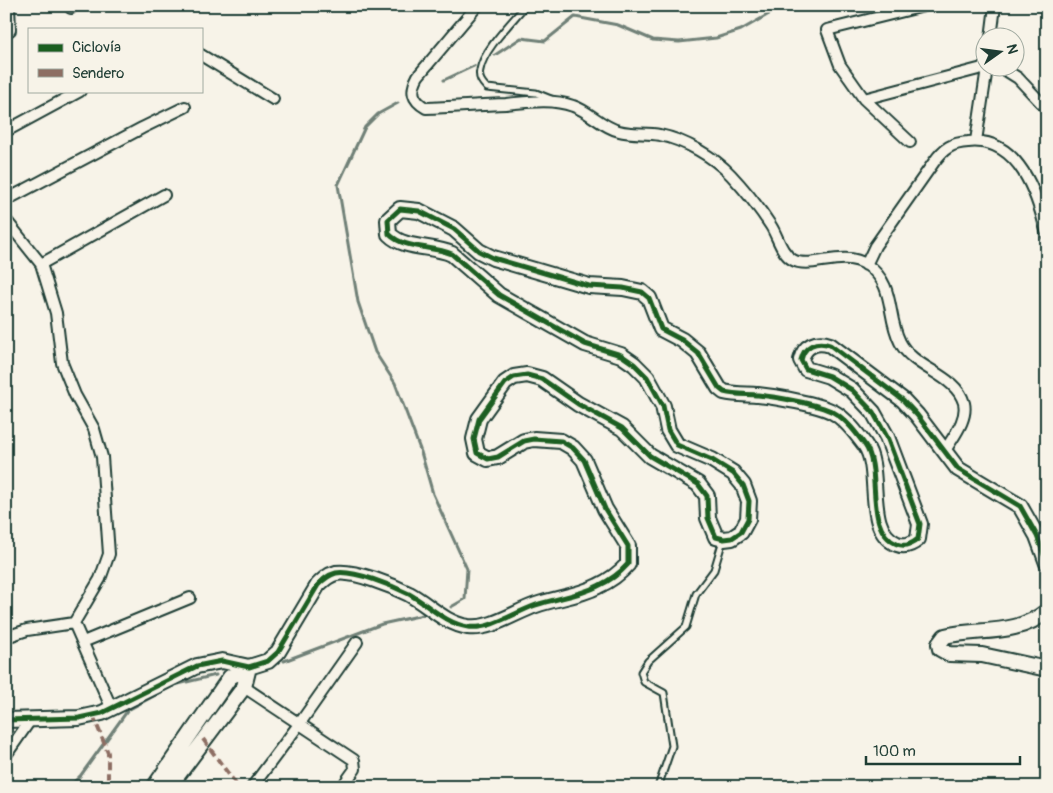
<svg xmlns="http://www.w3.org/2000/svg" width="1053" height="793" font-family="Pangolin,sans-serif">
	<style>
		.lines { fill: none; stroke-linecap: round; stroke-linejoin: round }
		.stream { stroke: #6f8077; stroke-width: 3 }
		.lane-casing { stroke: #1f3d34; stroke-width: 9 }
		.street-casing { stroke: #1f3d34; stroke-width: 14 }
		.secondary-casing { stroke: #1f3d34; stroke-width: 18 }
		.lane { stroke: #f7f3e8; stroke-width: 5 }
		.street { stroke: #f7f3e8; stroke-width: 10 }
		.secondary { stroke: #f7f3e8; stroke-width: 14 }
		.quiet { stroke: #8d6e63; stroke-width: 4; stroke-dasharray: 8 4; stroke-linecap: butt }
		.cycleway-casing { stroke: #f7f3e8; stroke-width: 8 }
		.cycleway { stroke: #1b5e20; stroke-width: 5 }
	</style>
	<rect width="100%" height="100%" fill="#f7f3e8"/>
	<filter id="ink" filterUnits="userSpaceOnUse"><feTurbulence type="fractalNoise" baseFrequency=".02" numOctaves="2"/><feDisplacementMap in="SourceGraphic" scale="10" xChannelSelector="R" yChannelSelector="G"/><feConvolveMatrix kernelMatrix="1 2 1 2 8 2 1 2 1" color-interpolation-filters="sRGB"/></filter>
	<g filter="url(#ink)">
		<g class="lines">
			<!-- stream -->
			<path class="stream" d="M495 55 521 38 545 41 575 17 618 25 653 40 679 42 716 38 741 30 783 6
				M444 80 474 66
				M398 103 378 114 365 127 338 185 358 302 375 352 395 383 421 452 433 494 467 569 465 599 451 607
				M284 661 382 624 423 615
				M69 787 81 775 128 710 174 685 216 675"/>
			<defs>
				<path id="lane" d="M525 6C512 22 483 50 480 70 478 78 482 83 487 88L536 93 551 99
					M658 787 672 746 664 693 644 682 641 672 648 661 686 627 696 594 714 570 723 540"/>
				<path id="street" d="M9 6 10 30
					M477 6 418 76C410 91 412 100 426 108 453 107 479 105 506 104 528 102 551 98 573 106 589 111 602 127 619 131 633 135 647 132 660 135 685 140 714 157 731 175 745 190 760 209 771 226 778 237 781 253 793 260 811 270 843 249 867 265 896 285 886 315 900 342 913 369 956 374 964 403 968 420 952 438 945 451
					M71 8 72 6
					M991 38 995 6
					M201 55 273 99
					M1002 68 1018 78 1047 109
					M864 99 986 67
					M6 131 80 91
					M976 141 987 68
					M910 142 864 99 840 65 827 30 924 6
					M6 200 142 128 185 107
					M6 220 41 264 56 313 62 363 75 395 94 429 102 457 109 554 100 579 74 623
					M41 264 164 195
					M866 265 875 246 934 162C944 148 952 143 968 142 1019 136 1038 196 1047 235
					M74 623 111 707
					M6 637 27 630 74 623
					M83 642 190 598
					M244 687 354 760 355 769 342 787
					M6 755 31 719
					M252 787 300 723 357 642"/>
				<path id="secondary" d="M1047 611C1017 636 980 628 945 636L939 644 940 649 949 654 982 655 1047 669
					M6 720 79 718 102 713 197 666 222 661 249 667 268 661 278 652 318 585C323 580 328 575 336 573 354 570 393 586 409 594 429 605 444 623 468 627 491 630 515 612 536 605 556 598 579 596 598 586 609 581 620 573 628 564V546L605 509 584 460 573 448 561 441 534 439 524 441 498 457 488 459 477 453 474 439 479 419 505 383 514 377 527 375 542 379 578 404 622 428 650 456 698 484 707 496 708 518 716 537 724 539 732 538 741 532 748 519 749 501 743 485 733 473 712 460 677 445 668 430 663 406 647 377 634 364 621 355 585 344 499 295 452 254C432 245 405 250 389 234L388 220 400 209 419 211 454 229 479 251 493 258 589 286 623 288 642 292 649 298 661 329 682 340 698 353 719 388 724 392C736 395 747 394 758 395 776 397 818 404 833 412 846 419 857 434 865 445 883 470 863 530 897 544 905 547 911 545 918 539L920 524 887 437 873 412 852 390 829 376 806 369 801 360C804 346 816 340 830 345L903 400 917 415 958 469 1020 506 1037 536 1047 563
					M154 787 230 677 249 667
					M169 787 244 687 249 667"/>
			</defs>
			<!-- lane casing -->
			<use href="#lane" class="lane-casing"/>
			<!-- street casing -->
			<use href="#street" class="street-casing"/>
			<!-- secondary casing -->
			<use href="#secondary" class="secondary-casing"/>
			<!-- lane -->
			<use href="#lane" class="lane"/>
			<!-- street -->
			<use href="#street" class="street"/>
			<!-- secondary -->
			<use href="#secondary" class="secondary"/>
			<!-- quiet -->
			<path class="quiet" d="M93 715 108 753V787
				M203 739 238 787"/>
			<defs>
				<path id="cycleway" d="M6 720 79 718 102 713 197 666 222 661 249 667 268 661 278 652 318 585C323 580 328 575 336 573 354 570 393 586 409 594 429 605 444 623 468 627 491 630 515 612 536 605 556 598 579 596 598 586 609 581 620 573 628 564V546L605 509 584 460 573 448 561 441 534 439 524 441 498 457 488 459 477 453 474 439 479 419 505 383 514 377 527 375 542 379 578 404 622 428 650 456 698 484 707 496 708 518 716 537 724 539 732 538 741 532 748 519 749 501 743 485 733 473 712 460 677 445 668 430 663 406 647 377 634 364 621 355 585 344 499 295 452 254C432 245 405 250 389 234L388 220 400 209 419 211 454 229 479 251 493 258 589 286 623 288 642 292 649 298 661 329 682 340 698 353 719 388 724 392C736 395 747 394 758 395 776 397 818 404 833 412 846 419 857 434 865 445 883 470 863 530 897 544 905 547 911 545 918 539L920 524 887 437 873 412 852 390 829 376 806 369 801 360C804 346 816 340 830 345L903 400 917 415 958 469 1020 506 1037 536 1047 563"/>
			</defs>
			<!-- cycleway casing -->
			<use href="#cycleway" class="cycleway-casing"/>
			<!-- cycleway -->
			<use href="#cycleway" class="cycleway"/>
		</g>
	</g>
	<!-- margin -->
	<rect width="1053" height="793" fill="none" stroke="#f7f3e8" stroke-width="25"/>
	<rect x="12" y="12" width="1028" height="768" fill="none" stroke="#1f3d34" stroke-width="2" filter="url(#ink)"/>
	<!-- legend -->
	<rect x="28" y="28" width="175" height="65" fill="#f7f3e8" stroke="#a1aaa0"/>
	<rect x="38" y="44" width="25" height="8" fill="#1b5e20" stroke="#a1aaa0"/>
	<text x="72" y="52" font-size="15" fill="#1f3d34">Ciclovía</text>
	<rect x="38" y="69" width="25" height="8" fill="#8d6e63" stroke="#a1aaa0"/>
	<text x="72" y="78" font-size="15" fill="#1f3d34">Sendero</text>
	<!-- north arrow -->
	<g transform="translate(1000 52) rotate(76)"><circle r="24" fill="#f7f3e8" stroke="#a1aaa0"/>
	<path d="M0-4L9 19L0 12L-9 19Z" fill="#1f3d34"/>
	<text y="-8" font-size="14" font-weight="bold" text-anchor="middle" fill="#1f3d34">N</text>
	</g>
	<!-- scale -->
	<path d="M866 756v8h154v-8" fill="none" stroke="#1f3d34" stroke-width="2.5"/>
	<text x="873" y="756" font-size="15" fill="#1f3d34" stroke="#f7f3e8" stroke-width="4" paint-order="stroke">100 m</text>
</svg>
